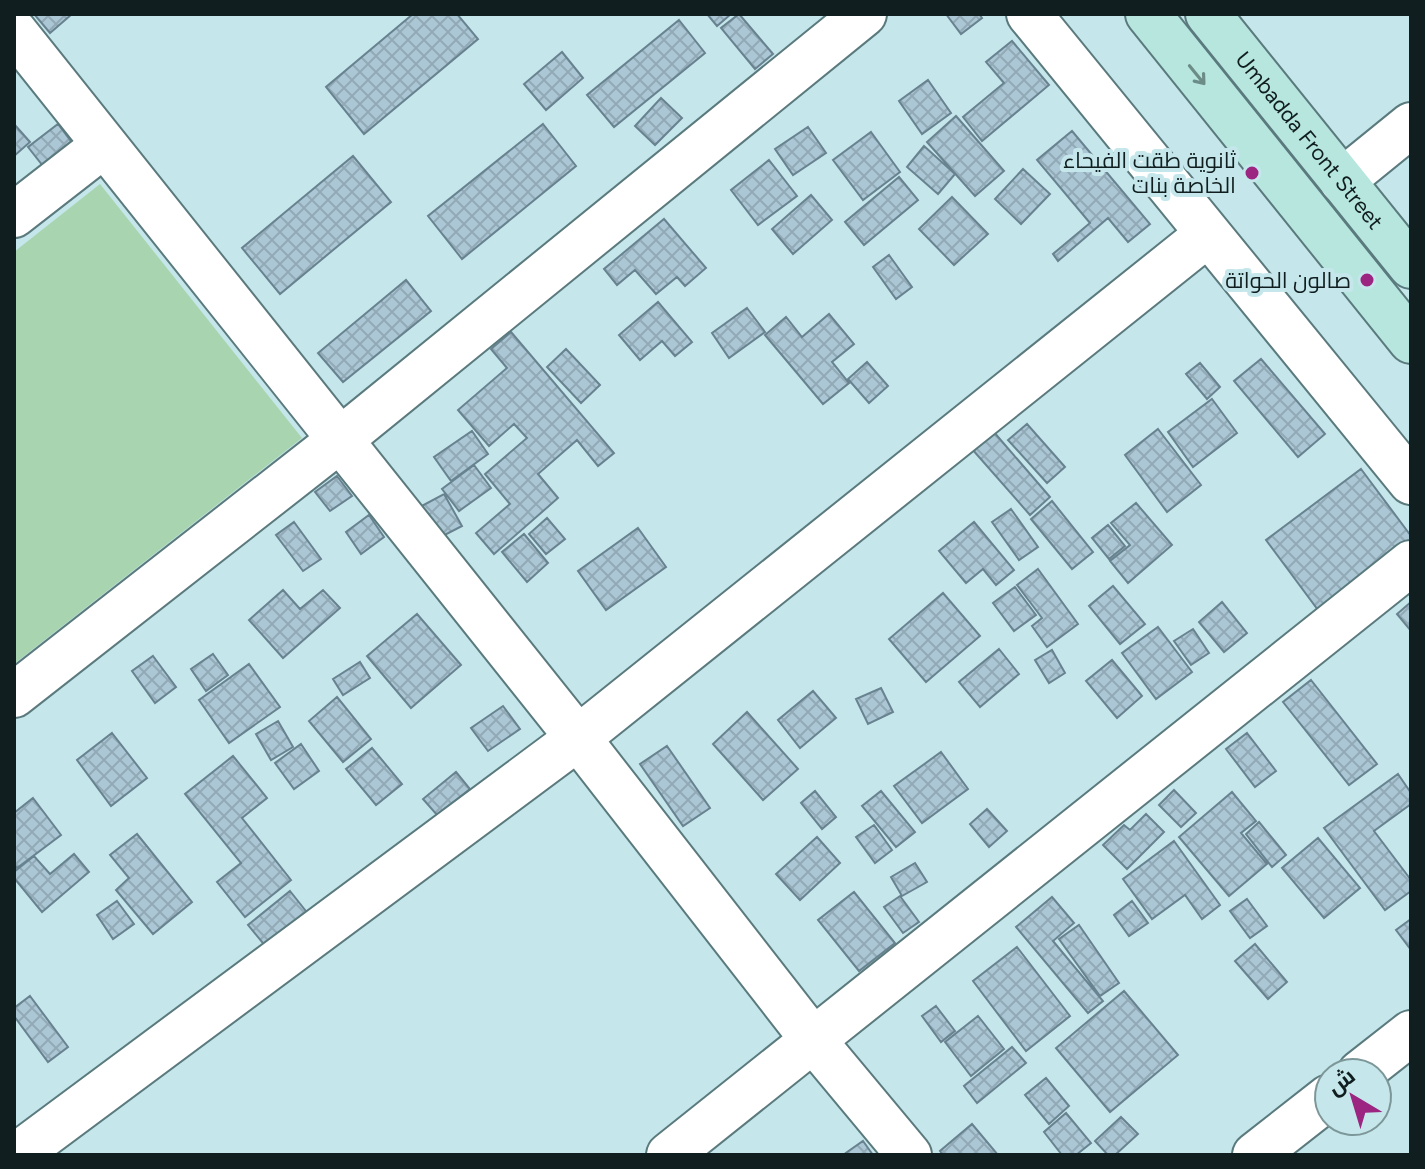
<svg xmlns="http://www.w3.org/2000/svg" width="1425" height="1169" font-family="Figtree,Cairo,sans-serif">
	<style>
		.pitch { fill: #a8d5b0 }
		.building { fill: url(#building-cross-hatch); stroke: #688290; stroke-width: 2 }
		.lines { fill: none; stroke-linecap: round; stroke-linejoin: round }
		.minor-casing { stroke: #5b7a7e; stroke-width: 48 }
		.tertiary-casing { stroke: #5b7a7e; stroke-width: 48 }
		.secondary-casing { stroke: #5b7a7e; stroke-width: 48 }
		.minor { stroke: #fff; stroke-width: 44 }
		.tertiary { stroke: #fff; stroke-width: 44 }
		.secondary { stroke: #b6e6de; stroke-width: 44 }
		.oneway { stroke: #6c8c88 }
		.poi-dot { fill: #9b2580; stroke: #c5e7eb; stroke-width: 3 }
		.labels { text-anchor: middle; stroke-width: 8; stroke-linejoin: round; paint-order: stroke }
		.street-label { font-size: 22px; fill: #111e1f; stroke: #c5e7eb }
		.poi-label { font-size: 22px; fill: #111e1f; stroke: #c5e7eb; text-anchor: end }
	</style>
	<defs>
		<pattern id="building-cross-hatch" width="8" height="8" patternUnits="userSpaceOnUse" patternTransform="scale(2)"><rect width="8" height="8" fill="#abc7d5"/><path d="M0 0l8 8M0 8l8-8" fill="none" stroke="#92aab6"/></pattern>
	</defs>
	<rect width="100%" height="100%" fill="#c5e7eb"/>
	<!-- pitch -->
	<path class="pitch" d="M100 184 302 438 14 664V252Z"/>
	<!-- building -->
	<path class="building" d="M34 14H72L50 33Z
		M413 14H457L478 39 364 134 326 87Z
		M707 14H731L717 26Z
		M739 14 773 54 755 69 721 28Z
		M946 14H979L982 18 961 34Z
		M679 20 705 53 614 127 587 95Z
		M1012 41 1049 85 982 141 963 117 1004 83 986 62Z
		M562 52 583 78 546 110 524 84Z
		M928 80 951 113 922 134 899 101Z
		M661 98 682 118 655 145 635 126Z
		M956 116 1004 171 975 196 927 142Z
		M14 124 30 142 14 156Z
		M58 124 76 148 47 171 28 147Z
		M543 124 576 166 462 259 428 216Z
		M808 127 826 153 793 175 775 149Z
		M1072 131 1150 224 1128 242 1108 218 1058 261 1053 254 1090 223 1037 160Z
		M871 132 900 172 863 200 833 160Z
		M924 146 955 174 938 194 907 167Z
		M353 156 391 202 280 294 242 248Z
		M769 160 797 196 758 225 731 190Z
		M1023 169 1050 194 1021 224 995 199Z
		M899 177 918 200 864 245 845 222Z
		M811 195 832 220 793 254 772 229Z
		M952 197 988 234 954 265 919 229Z
		M664 219 706 268 685 286 677 277 656 294 635 270 617 285 604 269Z
		M889 255 912 287 896 299 873 267Z
		M406 280 431 311 343 382 318 353Z
		M658 302 692 342 675 356 662 341 640 360 619 335Z
		M747 308 765 332 729 358 712 333Z
		M829 314 854 344 832 362 849 383 823 404 765 335 786 317 802 337Z
		M511 332 614 453 598 466 577 440 538 474 558 498 494 554 476 533 510 504 485 474 527 438 514 424 489 446 458 410 507 368 491 349Z
		M566 349 600 385 581 403 547 367Z
		M1261 359 1325 434 1298 457 1234 381Z
		M867 362 888 386 869 403 848 379Z
		M1200 363 1220 387 1207 399 1186 374Z
		M1212 399 1237 433 1193 467 1168 432Z
		M1027 424 1065 467 1047 483 1008 440Z
		M1158 429 1201 485 1167 512 1125 455Z
		M472 431 488 454 451 481 434 457Z
		M993 431 1050 497 1030 515 972 449Z
		M474 465 491 488 459 511 442 489Z
		M1361 469 1411 536V554L1324 618 1266 540Z
		M337 476 352 496 330 511 315 492Z
		M444 494 462 526 435 540 418 508Z
		M1052 501 1093 552 1072 569 1031 519Z
		M1136 503 1172 545 1128 583 1110 561 1130 545 1111 523Z
		M1011 509 1038 547 1019 560 992 522Z
		M369 515 384 537 361 554 346 532Z
		M547 518 565 539 546 554 529 534Z
		M294 522 321 559 303 571 276 535Z
		M974 522 1014 570 996 585 983 569 966 583 939 551Z
		M1108 525 1125 546 1109 559 1092 538Z
		M638 528 666 567 606 610 578 571Z
		M524 534 548 563 527 582 502 552Z
		M1038 569 1078 624 1047 647 1032 626 1042 618 1017 585Z
		M1113 586 1145 624 1120 644 1089 606Z
		M1015 587 1036 615 1014 631 993 603Z
		M283 590 300 609 323 590 340 608 283 658 249 620Z
		M943 593 980 636 926 682 889 639Z
		M1222 602 1247 633 1224 652 1199 622Z
		M1411 602V631L1397 614Z
		M417 614 461 665 411 708 367 656Z
		M1158 627 1192 672 1156 699 1122 653Z
		M1193 629 1209 653 1191 665 1174 641Z
		M999 649 1019 674 980 707 959 682Z
		M1052 650 1065 673 1049 683 1035 660Z
		M213 654 228 675 206 691 191 669Z
		M153 656 176 687 155 703 132 671Z
		M1112 660 1142 696 1117 718 1086 681Z
		M360 662 370 678 343 695 333 679Z
		M249 664 280 707 229 743 199 700Z
		M1311 680 1377 764 1349 785 1283 702Z
		M881 688 893 712 868 724 856 699Z
		M813 691 836 718 800 748 778 720Z
		M337 697 371 739 343 762 309 721Z
		M503 706 520 729 488 751 471 728Z
		M747 712 798 769 763 800 713 744Z
		M278 721 293 747 271 760 256 734Z
		M112 733 147 778 111 806 77 760Z
		M1247 733 1276 771 1255 787 1226 749Z
		M301 744 319 771 294 789 275 763Z
		M667 746 710 808 683 826 640 764Z
		M372 748 402 784 376 805 346 769Z
		M941 752 968 789 922 823 894 786Z
		M233 756 267 798 242 818 291 880 245 917 217 882 241 863 185 794Z
		M456 772 470 789 437 815 423 799Z
		M1398 774 1411 793V804L1374 831 1411 880V891L1385 910 1324 828Z
		M1174 790 1196 813 1181 827 1159 805Z
		M815 791 836 817 822 829 801 803Z
		M881 791 915 832 896 847 862 806Z
		M1232 792 1256 821 1241 833 1267 864 1229 896 1179 837Z
		M33 798 61 835 17 868 14 864V813Z
		M987 809 1007 831 989 847 970 824Z
		M1146 814 1164 832 1127 869 1103 845 1124 825 1130 830Z
		M1259 822 1286 855 1272 867 1246 834Z
		M874 825 892 850 875 863 856 837Z
		M137 834 192 902 153 934 116 890 129 878 110 855Z
		M817 837 840 863 800 900 776 874Z
		M1318 838 1360 888 1324 918 1282 868Z
		M1174 841 1220 905 1202 919 1185 895 1152 919 1123 879Z
		M74 854 89 872 42 912 14 878V872L34 856 50 874Z
		M915 863 927 882 902 896 891 877Z
		M290 891 317 925 276 959 248 925Z
		M854 892 895 943 859 971 818 920Z
		M900 896 919 922 903 933 884 907Z
		M1052 897 1074 923 1053 941 1103 1001 1088 1013 1016 927Z
		M1247 899 1267 926 1250 938 1230 911Z
		M117 901 134 924 113 939 97 915Z
		M1132 901 1148 923 1129 936 1114 915Z
		M1411 919V950L1396 930Z
		M1079 925 1119 983 1100 996 1059 939Z
		M1255 944 1287 982 1268 999 1235 961Z
		M1017 947 1070 1016 1026 1051 973 981Z
		M1124 991 1178 1055 1110 1112 1056 1048Z
		M30 996 68 1047 48 1062 14 1016V1008Z
		M936 1006 955 1031 941 1042 922 1016Z
		M978 1016 1004 1049 971 1076 945 1042Z
		M1012 1047 1026 1063 977 1103 964 1086Z
		M1046 1078 1069 1106 1049 1124 1025 1095Z
		M1066 1113 1091 1143 1076 1155H1062L1044 1132Z
		M1121 1117 1138 1134 1115 1155H1108L1095 1141Z
		M972 1124 998 1155H943L940 1151Z
		M863 1141 873 1155H843Z"/>
	<g class="lines">
		<defs>
			<path id="minor" d="M1029 14 1411 482
				M14 31 578 738 814 1041 909 1155
				M1342 181 1411 125
				M14 215 104 145
				M14 695 341 439 864 14
				M17 1155 578 738 1208 234
				M669 1155 1411 563"/>
			<path id="tertiary" d="M1360 1073 1411 1033
				M1255 1155 1329 1097"/>
			<g id="secondary">
				<path d="M1148 14 1411 341"/>
				<path id="s1" d="M1208 14 1411 266"/>
			</g>
		</defs>
		<!-- minor casing -->
		<use href="#minor" class="minor-casing"/>
		<!-- tertiary casing -->
		<use href="#tertiary" class="tertiary-casing"/>
		<!-- secondary casing -->
		<use href="#secondary" class="secondary-casing"/>
		<!-- minor -->
		<use href="#minor" class="minor"/>
		<!-- tertiary -->
		<use href="#tertiary" class="tertiary"/>
		<!-- secondary -->
		<use href="#secondary" class="secondary"/>
	</g>
	<!-- one-way arrows -->
	<defs><path id="oneway-shaft" d="M-6 0H5M1.5-3L5.5 0L1.5 3" fill="none" stroke-width="1.6" stroke-linecap="round" stroke-linejoin="round" transform="scale(2)"/></defs>
	<use class="oneway" href="#oneway-shaft" transform="translate(1197 75) rotate(51)"/>
	<!-- markers -->
	<g class="poi-dot">
		<circle cx="1252" cy="173" r="8"/>
		<circle cx="1367" cy="280" r="8"/>
	</g>
	<g class="labels">
		<!-- street labels -->
		<g class="street-label">
			<text dy="8" stroke="none"><textPath href="#s1" startOffset="162">Umbadda Front Street</textPath></text>
		</g>
		<!-- poi labels -->
		<g class="poi-label">
			<text x="1236" y="168">ثانوية طقت الفيحاء<tspan x="1236" dy="25">الخاصة بنات</tspan></text>
			<text x="1351" y="288">صالون الحواتة</text>
		</g>
	</g>
	<!-- border -->
	<rect width="1425" height="1169" fill="none" stroke="#111e1f" stroke-width="32"/>
	<!-- north arrow -->
	<g transform="translate(1353 1097) rotate(322)"><circle r="38" fill="#c5e7eb" stroke="#7d9799" stroke-width="2"/>
	<path d="M0-6L14 30L0 20L-14 30Z" fill="#9b2580"/>
	<text y="-12" font-size="22" font-weight="bold" text-anchor="middle" fill="#111e1f">ش</text>
	</g>
</svg>
